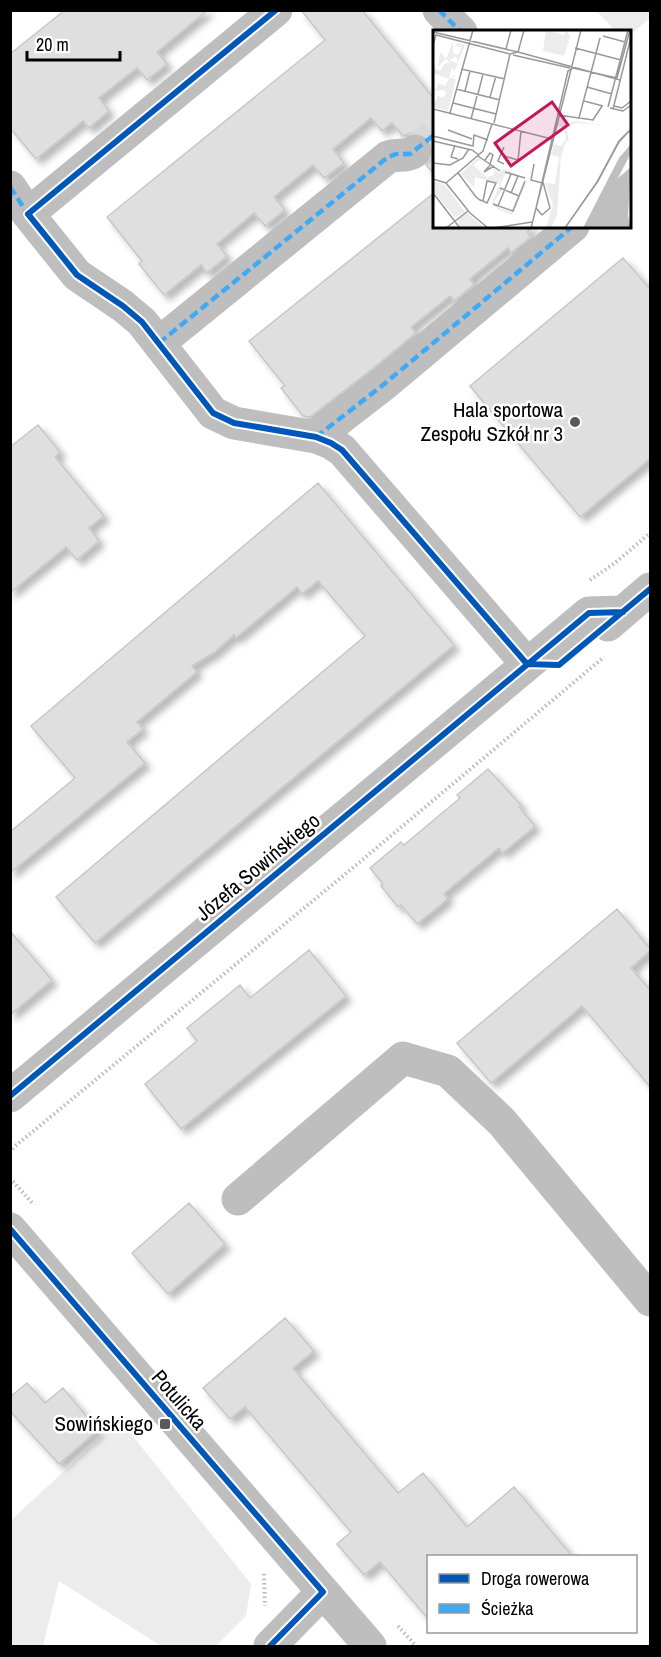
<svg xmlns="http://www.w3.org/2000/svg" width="661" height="1657" font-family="'Archivo Narrow',sans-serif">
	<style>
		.green { fill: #ececec }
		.building { fill: #dfdfdf; stroke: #c7c7c7; stroke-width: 1.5; filter: url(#shadow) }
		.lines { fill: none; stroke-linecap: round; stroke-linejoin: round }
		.minor-tunnel { stroke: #d9d9d9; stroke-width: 33; stroke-dasharray: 33 16; stroke-linecap: butt }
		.path { stroke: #b9b9b9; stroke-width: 4; stroke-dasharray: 1.5 3; stroke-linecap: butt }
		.minor { stroke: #bebebe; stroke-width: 33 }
		.tram { stroke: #bebebe; stroke-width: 1.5 }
		.quiet { stroke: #3fa9f5; stroke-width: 4.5; stroke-dasharray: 9 4.5; stroke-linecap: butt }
		.cycleway-casing { stroke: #fff; stroke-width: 10 }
		.cycleway { stroke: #0057b8; stroke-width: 6 }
		.poi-dot { fill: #595959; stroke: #fff; stroke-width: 2 }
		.labels { text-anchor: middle; stroke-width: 5; stroke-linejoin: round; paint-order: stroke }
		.poi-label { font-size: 21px; fill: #000; stroke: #fff; text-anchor: end }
		.street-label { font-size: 21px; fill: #000; stroke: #fff }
		.inset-road { fill: none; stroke: #999; stroke-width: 1.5 }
		.view { fill: #c2185b; fill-opacity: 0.15; stroke: #c2185b; stroke-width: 3 }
		.inset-edge { fill: none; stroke: #000; stroke-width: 3 }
	</style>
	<defs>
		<filter id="shadow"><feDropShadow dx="5.5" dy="5.5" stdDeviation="3" flood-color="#0004"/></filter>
	</defs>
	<rect width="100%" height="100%" fill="#fff"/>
	<!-- green -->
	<path class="green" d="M597 11H650V18L630 35V32L615 31Z
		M120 1420 251 1584 246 1616 216 1646H161L59 1581 43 1646H11V1520Z"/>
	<!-- building -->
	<path class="building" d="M65 10H208L157 52 167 64 147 80 137 68 99 98 109 111 89 128 83 121 36 159 10 128V54Z
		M301 10H362L435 100V175L426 165 432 159 434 150 431 142 424 135 414 132 403 136 392 123 382 131 371 118 333 149 344 163 324 178 313 165 274 197 285 210 265 226 254 213 217 244 227 256 207 273 201 265 164 295 139 264 142 261 107 217 325 40Z
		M435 192V226H534L527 232 531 237 511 253 508 248 470 279 474 285 454 301 450 296 411 327 416 333 371 370 310 417 303 416 281 388 285 386 249 341Z
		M623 258 651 290V458L580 517 470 386Z
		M38 425 60 452 55 457 104 516 89 528 99 541 77 560 66 547 10 593V447Z
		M318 483 454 645 95 943 56 897 365 636 318 581 302 594 297 587 236 638 234 635 215 652 192 666 197 672 137 722 143 729 127 742 145 763 10 873V832L75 778 31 726Z
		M488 769 521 805 519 807 535 826 503 853 499 848 453 886 444 894 448 899 417 924 401 905 398 907 381 886 383 884 370 868 401 842 404 845 460 798 457 795Z
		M617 909 651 950 631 968 651 991V1088L582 1006 491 1083 457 1043Z
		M10 931 52 980 10 1015Z
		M309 950 346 996 181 1129 145 1084 197 1041 187 1028 240 985 250 998Z
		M189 1203 225 1244 168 1294 132 1253Z
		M285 1318 314 1351 293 1368 398 1493 423 1473 467 1527 514 1487 573 1557H429V1620L380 1562 364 1575 337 1544 351 1532 245 1407 230 1419 203 1388Z
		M27 1383 45 1403 63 1388 98 1430 59 1464 10 1411V1397Z"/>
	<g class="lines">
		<!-- minor-tunnel -->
		<path class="minor-tunnel" d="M415 151 434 135"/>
		<!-- path -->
		<path class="path" d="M590 580 615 563 650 533
			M10 1153 14 1147 349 871 604 657
			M10 1178 34 1205
			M264 1574 265 1606
			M398 1626 416 1646"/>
		<!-- minor -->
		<path class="minor" d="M276 10 28 214 77 275 123 306 142 322 213 413 234 423 316 437 331 443 342 450 527 664
			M439 10 461 32
			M10 187 28 214
			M159 343 388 157C398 153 406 158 415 151
			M316 437 383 385 573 226
			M608 625 650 589
			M10 1096 589 613 623 612
			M238 1199 403 1058 448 1071 502 1122 650 1300
			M10 1229 370 1646
			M270 1646 323 1592"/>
		<!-- tram -->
		<path class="tram" d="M10 1218 69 1281 240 1479 379 1646
			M10 1244 235 1507 304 1580 361 1646"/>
		<!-- quiet -->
		<path class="quiet" d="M439 10 461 32
			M10 187 28 214
			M159 343 388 157 396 154H410L434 135
			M316 437 383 385 573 226"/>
		<defs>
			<path id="cycleway" d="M276 10 28 214 77 275 123 306 142 322 213 413 234 423 316 437 331 443 342 450 527 664
				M527 664 559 665 650 589
				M10 1096 589 613 623 612
				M10 1229 323 1592 270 1646"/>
		</defs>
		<!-- cycleway casing -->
		<use href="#cycleway" class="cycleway-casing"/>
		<!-- cycleway -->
		<use href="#cycleway" class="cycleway"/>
	</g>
	<!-- markers -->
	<g class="poi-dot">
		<circle cx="575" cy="422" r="6"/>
		<rect x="159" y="1418" width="12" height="12" rx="3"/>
	</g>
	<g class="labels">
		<!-- poi labels -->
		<g class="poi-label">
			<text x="563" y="417">Hala sportowa<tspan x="563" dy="24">Zespołu Szkół nr 3</tspan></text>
			<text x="153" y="1431">Sowińskiego</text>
		</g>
		<!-- street labels -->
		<g class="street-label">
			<text transform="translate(258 867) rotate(-40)" y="7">Józefa Sowińskiego</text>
			<text transform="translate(179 1400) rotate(49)" y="7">Potulicka</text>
		</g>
	</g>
	<!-- overview -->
	<g transform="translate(433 30)">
		<rect width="198" height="198" fill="#fff"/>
		<path d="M113 0 131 5 133 0 137 6 131 26 110 21ZM20 12V23L25 25 29 17 23 16 24 13 32 15 25 32 23 26 17 30 25 34 21 41 19 37 16 49 24 44 19 49H23L15 81 0 77 5 66 10 68 13 64 11 60 2 61 5 53 12 56 16 49 0 43V37L7 41 12 33H17L13 29 5 37 7 22 13 29ZM128 87 132 94 143 91 171 95 143 93 133 97 136 111H133L128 127 124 184 118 198H113L120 175 112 153 122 154 126 127 118 125 121 114 128 116 133 108 131 98 124 96ZM46 127 50 132 46 130 40 135 54 147 61 145V138L66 143 70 139 81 142 72 144 67 156 71 158 61 172 66 178 78 182 91 153 103 156 93 154 79 185 66 180 59 174 70 145 66 154 42 147 41 157 27 144ZM0 151 12 155 32 182 22 187 0 161ZM34 183 52 198H28L24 189Z" fill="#ececec"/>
		<path d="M198 114V123L185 148 198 137 195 186 198 198H150L186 128Z" fill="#bfbfbf"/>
		<path class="inset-road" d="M0 2 85 22M170 6 192 12M0 15 3 5 77 24 85 22M142 18 188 30M73 19 78 0M85 22 187 50M85 22 91 0M80 25 137 38M28 39 72 49M154 57 179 64M23 59 67 70M32 61 37 41M45 64 50 44M57 67 63 46M151 71 170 76M20 73 63 84M181 76 189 78 198 71M175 77 195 0M177 78 190 81 198 75M0 79 119 109M180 79 198 7M17 83 40 0M125 85 160 90 169 76M146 88 167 8M38 89 44 66M61 93 77 24M15 100 39 109M0 106 40 116 41 105 55 110M0 111 39 120 46 125M22 115 18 127 25 129M45 126 67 141M71 126 85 130 88 101M52 130 57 123 60 125 57 134M0 133 17 135 30 128 36 119M58 134 51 142 61 136M71 134 65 131 71 117M101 134 98 150 109 153M72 142 92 148M25 143 43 167 47 170 50 171 54 173 63 153 54 151 50 171M0 149 13 153 37 183 55 198M13 153 50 121 59 94M67 158 86 166M0 163 27 198M78 163 85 146M60 174 80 181 92 151M65 176 78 144M109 185 103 178 135 41 140 38 184 48 197 0M109 185 117 178 110 152M13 198 35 181M60 198 99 192M98 198 148 0M132 198 165 151 186 112 198 99M132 198 164 152 186 111 198 99"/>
		<path class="view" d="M119 72 135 95 78 136 62 113Z"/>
		<rect width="198" height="198" class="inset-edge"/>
	</g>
	<!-- border -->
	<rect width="661" height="1657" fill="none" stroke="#000000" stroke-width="24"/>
	<!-- legend -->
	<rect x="427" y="1555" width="210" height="78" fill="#ffffff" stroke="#999999" stroke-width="1.5"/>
	<rect x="439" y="1574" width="30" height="9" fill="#0057b8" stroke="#999999" stroke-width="1.5"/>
	<text x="481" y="1585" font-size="18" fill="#000000">Droga rowerowa</text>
	<rect x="439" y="1604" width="30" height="9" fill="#3fa9f5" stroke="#999999" stroke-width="1.5"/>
	<text x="481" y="1615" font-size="18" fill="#000000">Ścieżka</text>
	<!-- scale -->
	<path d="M27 51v9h93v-9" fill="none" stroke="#000000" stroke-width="3"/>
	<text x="36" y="51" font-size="18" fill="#000000" stroke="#ffffff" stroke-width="4.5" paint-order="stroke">20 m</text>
</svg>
